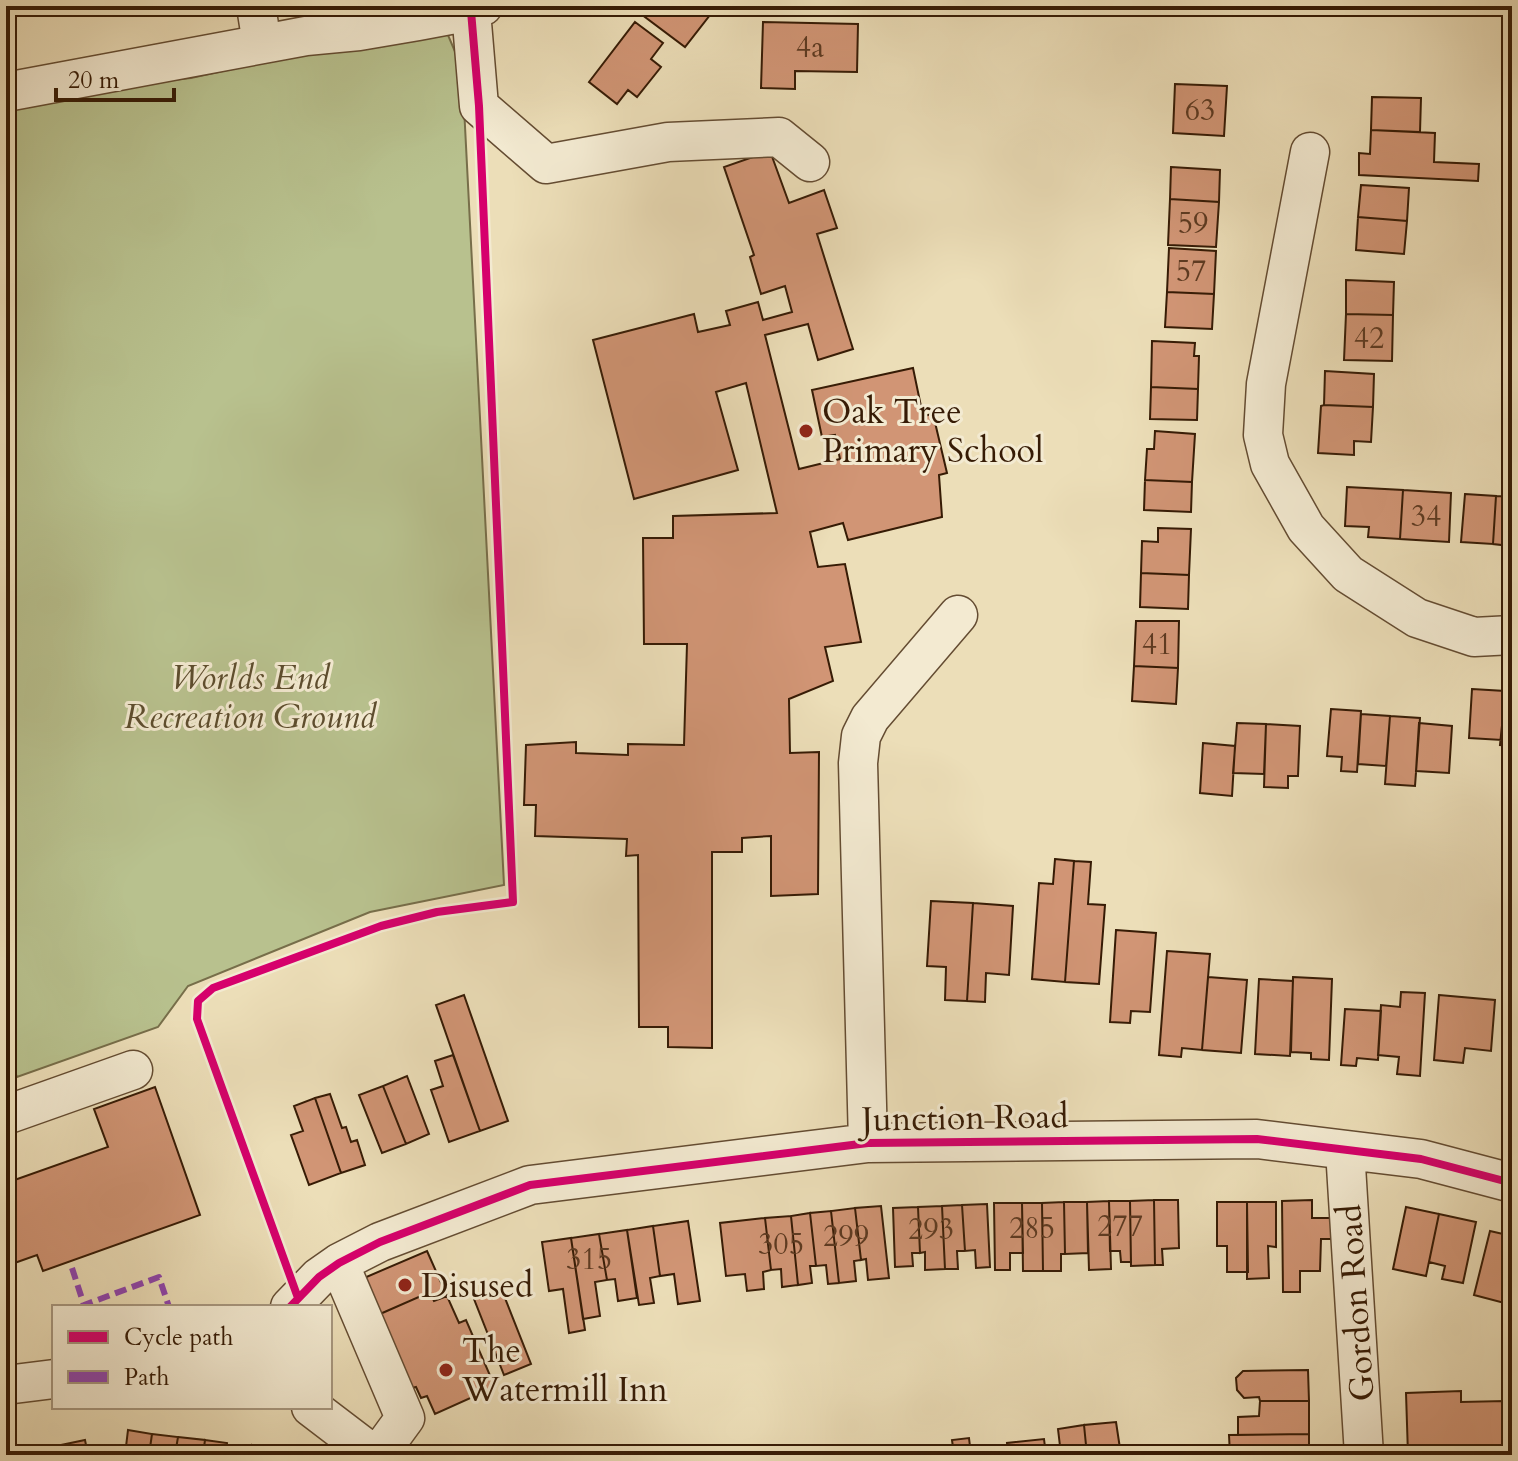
<svg xmlns="http://www.w3.org/2000/svg" width="1518" height="1461" font-family="Cardo,serif">
	<style>
		.green { fill: #b8c18e; stroke: #776e4a; stroke-width: 2 }
		.building { fill: #d19575; stroke: #361b05; stroke-width: 2 }
		.lines { fill: none; stroke-linecap: round; stroke-linejoin: round }
		.minor-casing { stroke: #644c32; stroke-width: 41 }
		.minor { stroke: #f3ead1; stroke-width: 38 }
		.quiet { stroke: #8e44ad; stroke-width: 6; stroke-dasharray: 12 6; stroke-linecap: butt }
		.cycleway-casing { stroke: #f3ead1; stroke-width: 13 }
		.cycleway { stroke: #d6006c; stroke-width: 8 }
		.poi-dot { fill: #8f2418; stroke: #f3ead1; stroke-width: 3 }
		.labels { text-anchor: middle; stroke-width: 6; stroke-linejoin: round; paint-order: stroke }
		.number-label { font-size: 30px; fill: #5d3a21 }
		.poi-label { font-size: 34px; fill: #361b05; stroke: #f3ead1; text-anchor: start }
		.park-label { font-size: 34px; font-style: italic; fill: #5d4d2e; stroke: #f3ead1 }
		.street-label { font-size: 34px; fill: #361b05; stroke: #f3ead1 }
	</style>
	<rect width="100%" height="100%" fill="#ecdeb8"/>
	<filter id="stains"><feTurbulence type="fractalNoise" baseFrequency=".0025" numOctaves="4"/><feColorMatrix values="0 0 0 0 .2 0 0 0 0 .09 0 0 0 0 .02 0 0 0 .5 -.17"/></filter>
	<radialGradient id="worn" r=".72"><stop offset=".6" stop-color="#630" stop-opacity="0"/><stop offset="1" stop-color="#630" stop-opacity=".3"/></radialGradient>
	<!-- green -->
	<path class="green" d="M436 32 448 35 462 68 504 885 370 912 188 986 158 1027 17 1077 6 1051V109L132 84 191 78 315 51Z"/>
	<!-- building -->
	<path class="building" d="M647 6H717L685 47 641 14Z
		M635 22 663 43 651 59 661 67 637 97 628 90 617 104 589 82Z
		M763 22 858 24 857 72 795 71V89L761 88Z
		M1175 84 1227 86 1224 136 1173 133Z
		M1372 97 1421 98 1420 132 1371 130Z
		M1371 130 1435 133 1434 162 1479 164 1478 181 1359 175V153L1370 154Z
		M770 151 789 203 824 190 837 228 817 234 853 349 818 360 808 324 765 335 799 469 840 459 835 435 822 437 812 390 913 368 923 416 933 414 947 473 939 475 942 517 848 540 843 523 810 532 818 567 845 564 861 642 825 647 833 681 789 699 790 753 819 752 818 894 771 896V836L742 838V852H712V1048L668 1047V1027H639L638 855 626 856 627 839 535 836 536 805H524L526 745 576 742V753L628 755V744L684 745 687 644H644L643 538H673V516L777 513 746 383 716 392 738 470 634 499 593 340 694 314 698 332 730 325 726 311 758 302 763 320 792 312 785 286 761 294 750 257 754 255 724 167Z
		M1171 167 1220 170 1219 202 1170 199Z
		M1361 185 1409 188 1407 221 1358 217Z
		M1170 199 1219 202 1216 247 1168 245Z
		M1358 217 1407 221 1404 254 1356 250Z
		M1169 248 1216 251 1214 294 1167 292Z
		M1346 280 1394 282 1393 315 1346 314Z
		M1167 292 1214 294 1212 329 1165 327Z
		M1346 314 1393 315 1392 361 1344 360Z
		M1152 341 1195 343 1194 356H1199L1198 389 1151 387Z
		M1325 371 1374 374 1373 407 1324 405Z
		M1151 387 1198 389 1197 420 1150 419Z
		M1324 405 1373 407 1371 442 1354 441V455L1318 453 1321 406Z
		M1155 431 1195 434 1192 482 1145 480 1147 449H1154Z
		M1145 480 1192 482 1191 512 1144 510Z
		M1347 487 1403 490 1400 539 1368 537 1369 527 1345 526Z
		M1403 490 1451 493 1449 542 1400 539Z
		M1465 494 1496 496 1493 544 1461 542Z
		M1496 496 1512 497V554H1509L1510 546 1493 544Z
		M1158 528 1191 529 1189 575 1141 573 1142 541 1158 542Z
		M1141 573 1189 575 1188 609 1140 607Z
		M1136 621H1179L1178 668 1134 666Z
		M1134 666 1178 668 1176 704 1132 701Z
		M1472 689 1505 691 1502 740 1469 738Z
		M1505 696H1512V746L1500 745Z
		M1331 709 1361 711 1357 772 1341 771 1342 757 1327 756Z
		M1361 714 1390 716 1386 766 1358 764Z
		M1390 716 1420 718 1415 786 1385 784Z
		M1237 723 1266 724 1264 774 1233 773Z
		M1419 723 1452 726 1449 773 1416 771Z
		M1266 724 1300 726 1298 776H1288V788L1264 787Z
		M1203 743 1235 746 1232 796 1200 793Z
		M1055 859 1074 861 1065 982 1032 979 1039 883 1053 884Z
		M1074 861 1091 862 1088 904 1105 905 1099 984 1065 982Z
		M931 901 973 903 967 1001 945 1000 946 967 927 966Z
		M973 903 1013 906 1009 975 986 973 985 1002 967 1001Z
		M1116 930 1156 933 1150 1012 1131 1011 1130 1023 1110 1022Z
		M1167 951 1210 954 1202 1050 1182 1048 1181 1057 1159 1055Z
		M1208 977 1247 980 1241 1053 1202 1050Z
		M1293 977 1332 979 1329 1060 1311 1059V1053L1291 1052Z
		M1259 979 1293 981 1290 1056 1255 1054Z
		M1401 992 1425 993 1420 1076 1397 1074 1399 1057 1378 1055 1381 1005 1400 1007Z
		M464 995 508 1121 480 1131 436 1005Z
		M1439 995 1495 1000 1491 1051 1465 1048 1463 1063 1434 1060Z
		M1345 1009 1381 1011 1378 1060 1357 1058 1356 1066 1341 1065Z
		M453 1055 480 1131 449 1142 431 1090 443 1086 435 1061Z
		M407 1076 429 1134 406 1144 383 1086Z
		M383 1086 406 1144 382 1153 359 1095Z
		M155 1087 200 1215 43 1271 37 1255 6 1266V1183L108 1147 94 1109Z
		M330 1094 342 1128 346 1127 351 1142 357 1140 365 1165 341 1173 315 1098Z
		M315 1098 341 1173 309 1185 291 1135 303 1131 294 1106Z
		M1154 1200 1155 1265 1131 1266 1130 1201Z
		M1154 1200H1178L1179 1248 1162 1249 1163 1265H1155Z
		M1312 1200V1218H1342V1239H1321L1320 1271H1300V1292H1283L1282 1201Z
		M1109 1201 1111 1269 1089 1270 1087 1202Z
		M1109 1201H1130L1131 1262H1121L1120 1251H1110Z
		M1064 1202 1065 1254H1061V1271H1043L1042 1203Z
		M1064 1202H1087L1088 1253 1065 1254Z
		M1217 1202H1247L1248 1272H1227V1246H1217Z
		M1247 1202H1276V1247L1268 1246 1269 1278 1247 1279Z
		M994 1203H1022L1023 1253H1010V1270H995Z
		M1022 1203H1042L1043 1271H1023Z
		M987 1204 990 1267 976 1268 975 1250 965 1251 962 1205Z
		M962 1205 965 1251H957L958 1269H945L942 1206Z
		M881 1206 889 1278 868 1280 866 1259 861 1260 855 1208Z
		M942 1206 945 1269 925 1270V1252L920 1253 918 1207Z
		M918 1207 920 1253H912L913 1266 895 1267 893 1208Z
		M1406 1207 1439 1214 1426 1276 1393 1269Z
		M855 1208 861 1260 854 1261 856 1281 839 1283 831 1211Z
		M831 1211 839 1283 828 1284 826 1265 816 1266 810 1213Z
		M810 1213 816 1266H810L812 1283 798 1285 791 1216Z
		M1439 1214 1476 1222 1463 1283 1442 1279 1445 1266 1429 1262Z
		M791 1216 798 1285 782 1287 781 1269 771 1270 765 1218Z
		M765 1218 771 1270 763 1272 764 1289 747 1291 745 1274 726 1276 720 1223Z
		M688 1221 700 1301 678 1304 674 1274 660 1276 653 1226Z
		M653 1226 660 1276 650 1278 654 1303 639 1305 627 1230Z
		M627 1230 637 1298 618 1301 615 1279 607 1280 599 1234Z
		M1490 1231 1512 1236V1305L1474 1295Z
		M599 1234 607 1280 595 1282 600 1316 583 1319 571 1238Z
		M571 1238 585 1330 569 1333 563 1289 549 1291 542 1242Z
		M427 1251 447 1296 434 1301 430 1292 380 1314 364 1278Z
		M501 1288 531 1364 504 1375 474 1299Z
		M430 1292 434 1301 447 1296 459 1323 466 1320 495 1387 435 1414 427 1396 421 1398 416 1387 412 1388 380 1314Z
		M1308 1370 1309 1401H1260L1259 1397 1244 1398 1237 1390 1236 1378 1243 1371Z
		M1461 1391V1402L1505 1401 1507 1455H1408L1406 1393Z
		M1260 1401H1309V1434L1238 1435V1417L1259 1416Z
		M1116 1422 1121 1455H1087L1084 1425Z
		M1084 1425 1087 1455H1055L1054 1446H1060L1058 1429Z
		M128 1430 152 1434 149 1455H125Z
		M152 1434 178 1437 175 1455H149Z
		M1309 1434V1455H1230L1229 1435Z
		M178 1437 205 1440 203 1455H175Z
		M969 1438 971 1455H954L952 1440Z
		M1044 1439 1046 1455H1008L1007 1443Z
		M85 1440 88 1455H58L56 1446Z
		M205 1440 227 1443 226 1455H203Z
		M252 1445 269 1455H247Z
		M56 1446 58 1455H28L27 1451Z
		M953 1448 954 1455H931V1450Z
		M561 1449 563 1455H544Z"/>
	<g class="lines">
		<defs>
			<path id="minor" d="M256 6 262 44
				M471 11 479 106 546 164 668 142 779 137 810 162
				M6 92 306 36 359 31 418 21 471 11 483 6
				M1310 152 1266 384 1263 435 1270 464 1306 528 1348 574 1417 618 1474 637 1512 635
				M6 1115 133 1070
				M868 1143 858 763 861 736 870 718 958 615
				M1345 1150 1364 1455
				M339 1263 405 1418 378 1455
				M290 1307 319 1277 339 1263 380 1242 530 1185 868 1143 1257 1139 1421 1159 1512 1183
				M6 1385 54 1379
				M311 1407 374 1455"/>
		</defs>
		<!-- minor casing -->
		<use href="#minor" class="minor-casing"/>
		<!-- minor -->
		<use href="#minor" class="minor"/>
		<!-- quiet -->
		<path class="quiet" d="M72 1268 84 1305 159 1277 169 1307"/>
		<defs>
			<path id="cycleway" d="M298 1298 197 1019 198 1001 213 988 381 926 437 912 513 902 479 106 471 11 483 6
				M290 1307 319 1277 339 1263 380 1242 530 1185 868 1143 1257 1139 1421 1159 1512 1183"/>
		</defs>
		<!-- cycleway casing -->
		<use href="#cycleway" class="cycleway-casing"/>
		<!-- cycleway -->
		<use href="#cycleway" class="cycleway"/>
	</g>
	<!-- markers -->
	<g class="poi-dot">
		<circle cx="806" cy="431" r="8"/>
		<circle cx="405" cy="1285" r="8"/>
		<circle cx="446" cy="1370" r="8"/>
	</g>
	<g class="labels">
		<!-- number labels -->
		<g class="number-label">
			<text x="810" y="57">4a</text>
			<text x="1200" y="120">63</text>
			<text x="1193" y="233">59</text>
			<text x="1191" y="281">57</text>
			<text x="1369" y="348">42</text>
			<text x="1426" y="526">34</text>
			<text x="1157" y="654">41</text>
			<text x="1120" y="1236">277</text>
			<text x="1032" y="1238">285</text>
			<text x="931" y="1239">293</text>
			<text x="846" y="1246">299</text>
			<text x="781" y="1254">305</text>
			<text x="589" y="1269">315</text>
		</g>
		<!-- poi labels -->
		<g class="poi-label">
			<text x="822" y="423">Oak Tree<tspan x="822" dy="39">Primary School</tspan></text>
			<text x="421" y="1297">Disused</text>
			<text x="462" y="1362">The<tspan x="462" dy="39">Watermill Inn</tspan></text>
		</g>
		<!-- park labels -->
		<g class="park-label">
			<text x="250" y="689">Worlds End<tspan x="250" dy="39">Recreation Ground</tspan></text>
		</g>
		<!-- street labels -->
		<g class="street-label">
			<text transform="translate(965 1117) rotate(-1)" y="12">Junction Road</text>
			<text transform="translate(1355 1303) rotate(-94)" y="12">Gordon Road</text>
		</g>
	</g>
	<!-- margin -->
	<rect width="1518" height="1461" fill="none" stroke="#ecdeb8" stroke-width="32"/>
	<rect x="8" y="8" width="1502" height="1445" fill="none" stroke="#361b05" stroke-width="4"/>
	<rect x="16" y="16" width="1486" height="1429" fill="none" stroke="#361b05" stroke-width="2"/>
	<!-- legend -->
	<rect x="52" y="1305" width="280" height="104" fill="#f3ead1" stroke="#a7977f" stroke-width="2"/>
	<rect x="68" y="1331" width="40" height="12" fill="#d6006c" stroke="#a7977f" stroke-width="2"/>
	<text x="124" y="1345" font-size="24" fill="#361b05">Cycle path</text>
	<rect x="68" y="1371" width="40" height="12" fill="#8e44ad" stroke="#a7977f" stroke-width="2"/>
	<text x="124" y="1385" font-size="24" fill="#361b05">Path</text>
	<!-- scale -->
	<path d="M56 88v12h118v-12" fill="none" stroke="#361b05" stroke-width="4"/>
	<text x="68" y="88" font-size="24" fill="#361b05" stroke="#f3ead1" stroke-width="6" paint-order="stroke">20 m</text>
	<rect width="100%" height="100%" filter="url(#stains)"/>
	<rect width="100%" height="100%" fill="url(#worn)"/>
</svg>
